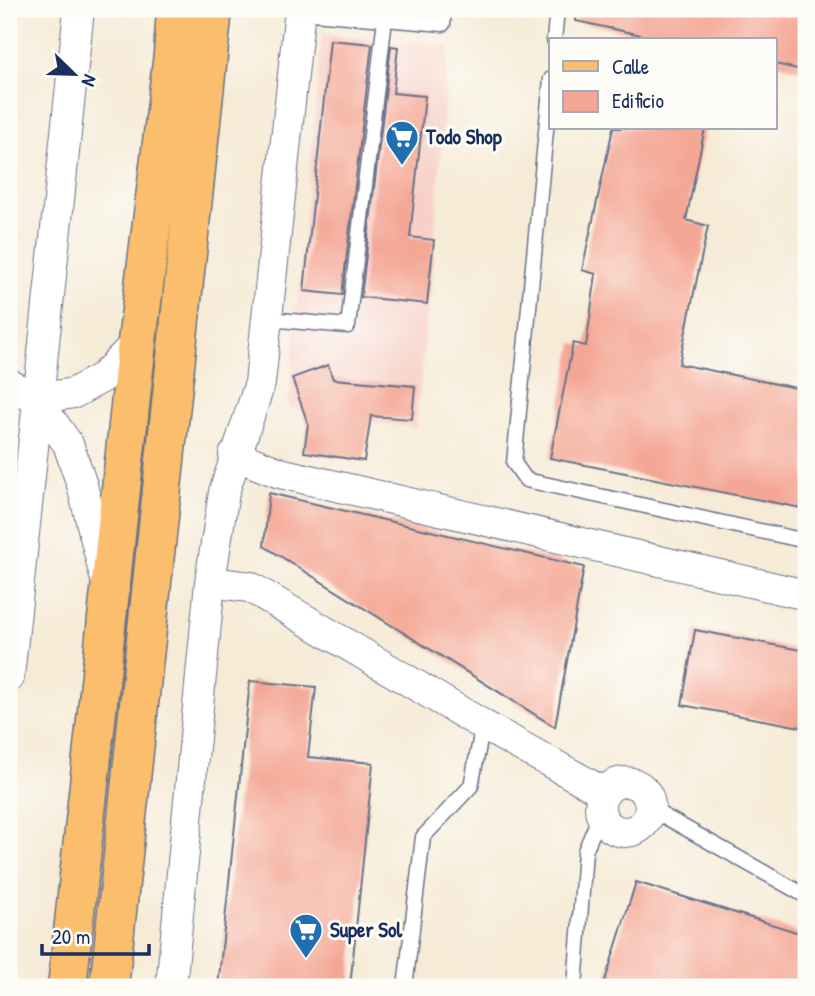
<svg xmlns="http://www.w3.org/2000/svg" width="815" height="996" font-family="'Patrick Hand',sans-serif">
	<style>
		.built { fill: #f7d1c8 }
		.building { fill: #f4a795 }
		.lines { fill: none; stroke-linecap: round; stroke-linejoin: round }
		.service-casing { stroke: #687188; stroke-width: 17 }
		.minor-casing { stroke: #687188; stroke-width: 32 }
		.primary-casing { stroke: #687188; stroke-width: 41 }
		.service { stroke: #fff; stroke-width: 14 }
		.minor { stroke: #fff; stroke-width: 30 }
		.primary { stroke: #fabe6d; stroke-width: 38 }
		.labels { text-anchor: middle; stroke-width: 6; stroke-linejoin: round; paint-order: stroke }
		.poi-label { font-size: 21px; font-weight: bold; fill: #1b2f5e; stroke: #fdfcf7; text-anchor: start }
	</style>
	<rect width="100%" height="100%" fill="#fdfcf7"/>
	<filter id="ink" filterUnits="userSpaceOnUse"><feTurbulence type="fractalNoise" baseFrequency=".0143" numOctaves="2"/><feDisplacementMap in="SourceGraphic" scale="14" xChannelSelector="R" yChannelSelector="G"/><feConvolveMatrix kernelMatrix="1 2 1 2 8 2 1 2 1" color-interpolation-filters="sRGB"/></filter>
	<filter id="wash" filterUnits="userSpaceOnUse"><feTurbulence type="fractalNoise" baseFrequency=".00686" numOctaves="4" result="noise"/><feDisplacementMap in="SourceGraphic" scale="28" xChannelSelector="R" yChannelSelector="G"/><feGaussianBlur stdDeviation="1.57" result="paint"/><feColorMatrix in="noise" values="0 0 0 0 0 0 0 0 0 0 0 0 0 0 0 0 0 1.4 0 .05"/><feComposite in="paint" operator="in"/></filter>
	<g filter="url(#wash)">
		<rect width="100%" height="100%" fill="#f6ebd7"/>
		<!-- built -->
		<path class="built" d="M322 34 449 47 434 240 416 428 288 408Z"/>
		<g id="blocks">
			<!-- building -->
			<path class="building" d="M577 9H806V71L775 64V40H664L576 21Z
				M330 40 372 44 342 295 304 291Z
				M391 46 398 47 393 93 425 96 410 237 434 240 427 304 361 297Z
				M613 128H705L686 220 708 226 679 364 806 390V509L550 458 573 343 586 346 596 274 582 270Z
				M328 365 333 379 415 386 412 419 371 416 364 461 304 452 308 424 292 378Z
				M269 493 584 567 555 727 264 546Z
				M695 630 806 651V728L682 705Z
				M250 681 316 687 308 757 373 763 350 987H218Z
				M636 882 806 935V987H603Z"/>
		</g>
	</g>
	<g filter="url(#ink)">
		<use href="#blocks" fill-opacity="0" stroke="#687188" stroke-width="2"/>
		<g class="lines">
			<defs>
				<path id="service" d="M385 19 443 24 444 9
					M554 40 557 9
					M551 79 514 463 526 480 806 541
					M268 319 348 326 385 19 300 12
					M649 813 662 815 806 896
					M405 987 423 837 471 786 483 725
					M575 987 585 851 601 813"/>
				<path id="minor" d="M9 384 36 399 68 444 82 485 106 580
					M36 399 74 393 103 377 137 342
					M234 455 280 473 806 595
					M210 582 250 587 483 725 605 793
					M9 677 79 9
					M600 807a25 25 0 1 1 50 0a25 25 0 1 1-50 0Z
					M171 987 210 582 224 492 260 383 300 9"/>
				<path id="primary" d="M67 987 137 342 173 54 176 9
					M109 987 213 9"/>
			</defs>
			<!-- service casing -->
			<use href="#service" class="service-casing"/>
			<!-- minor casing -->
			<use href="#minor" class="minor-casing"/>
			<!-- primary casing -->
			<use href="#primary" class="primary-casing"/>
			<!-- service -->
			<use href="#service" class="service"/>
			<!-- minor -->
			<use href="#minor" class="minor"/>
			<!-- primary -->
			<use href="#primary" class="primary"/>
		</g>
	</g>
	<!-- icons -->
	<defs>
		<symbol id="supermarket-pin" viewBox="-11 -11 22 30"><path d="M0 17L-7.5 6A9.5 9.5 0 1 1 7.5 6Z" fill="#1f6fb2" stroke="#fdfcf7"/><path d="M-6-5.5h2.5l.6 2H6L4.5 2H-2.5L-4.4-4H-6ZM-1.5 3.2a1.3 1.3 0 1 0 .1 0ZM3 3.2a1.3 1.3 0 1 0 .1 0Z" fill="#fff"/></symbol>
	</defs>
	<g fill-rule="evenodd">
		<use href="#supermarket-pin" x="383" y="118" width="38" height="52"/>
		<use href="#supermarket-pin" x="287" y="911" width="38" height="52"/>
	</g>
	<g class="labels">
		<!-- poi labels -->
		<g class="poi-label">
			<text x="426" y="144">Todo Shop</text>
			<text x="330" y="937">Super Sol</text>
		</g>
	</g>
	<!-- margin -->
	<rect width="815" height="996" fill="none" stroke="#fdfcf7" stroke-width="35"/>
	<!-- legend -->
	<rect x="549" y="38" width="228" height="91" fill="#fdfcf7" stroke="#a3aaba" stroke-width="2"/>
	<rect x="563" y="61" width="35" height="10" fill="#fabe6d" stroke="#a3aaba" stroke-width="2"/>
	<text x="612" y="74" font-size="21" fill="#1b2f5e">Calle</text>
	<rect x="563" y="91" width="35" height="21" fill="#f4a795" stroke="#a3aaba" stroke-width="2"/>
	<text x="612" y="108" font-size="21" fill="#1b2f5e">Edificio</text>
	<!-- north arrow -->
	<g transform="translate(74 74) rotate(113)" stroke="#fdfcf7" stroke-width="5" paint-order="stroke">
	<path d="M0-5L12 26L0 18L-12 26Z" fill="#1b2f5e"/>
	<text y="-10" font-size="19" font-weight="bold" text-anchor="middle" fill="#1b2f5e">N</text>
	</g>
	<!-- scale -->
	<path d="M42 944v10h107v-10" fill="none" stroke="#1b2f5e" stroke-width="3.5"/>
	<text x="52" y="944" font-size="21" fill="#1b2f5e" stroke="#fdfcf7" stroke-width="5" paint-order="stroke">20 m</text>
</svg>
